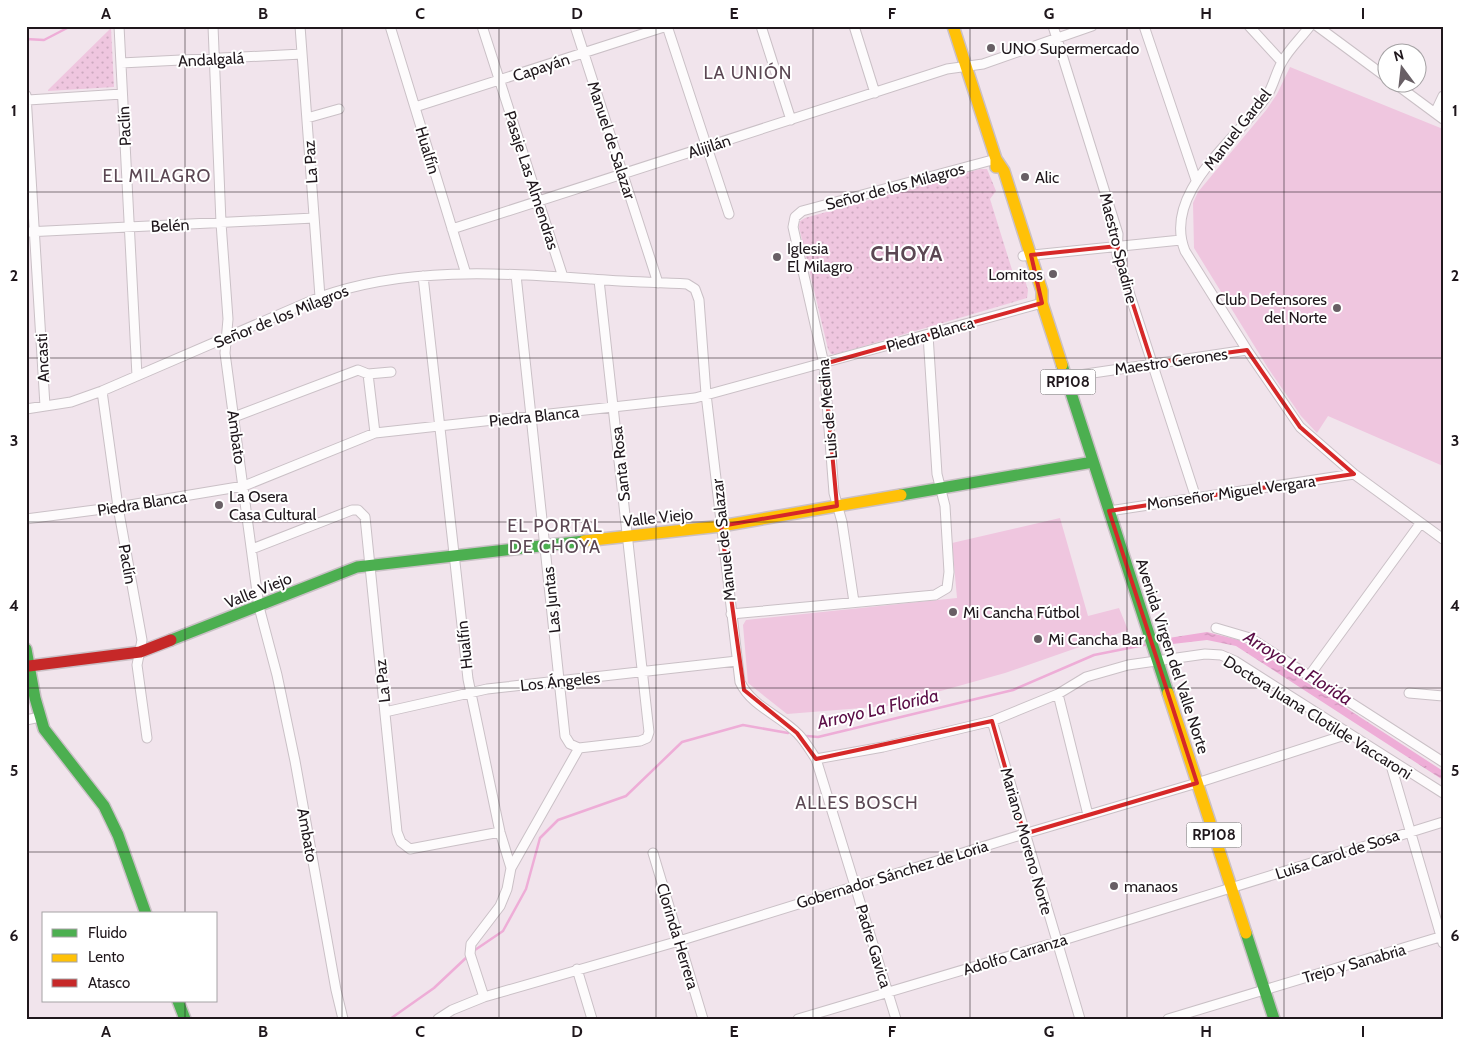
<svg xmlns="http://www.w3.org/2000/svg" width="1469" height="1045" font-family="Cabin,sans-serif">
	<style>
		.green { fill: #efc6df }
		.park { fill: url(#park-dots) }
		.water { fill: url(#water-ripples) }
		.lines { fill: none; stroke-linecap: round; stroke-linejoin: round }
		.stream { stroke: #eeadd7; stroke-width: 2.5 }
		.street-casing { stroke: #cac0c6; stroke-width: 11 }
		.fast-casing { stroke: #cac0c6; stroke-width: 14 }
		.slow-casing { stroke: #cac0c6; stroke-width: 14 }
		.jam-casing { stroke: #cac0c6; stroke-width: 14 }
		.street { stroke: #fdfbfc; stroke-width: 9 }
		.fast { stroke: #4caf50; stroke-width: 11 }
		.slow { stroke: #ffc107; stroke-width: 11 }
		.jam { stroke: #c62828; stroke-width: 11 }
		.marked { fill: none; stroke: #d62828; stroke-width: 4; stroke-linejoin: round }
		.grid { fill: none; stroke: #1f171c; stroke-width: 1; stroke-opacity: 0.55 }
		.poi-dot { fill: #685f65; stroke: #fff; stroke-width: 2 }
		.labels { text-anchor: middle; stroke-width: 4; stroke-linejoin: round; paint-order: stroke }
		.shield { fill: #fff; stroke: #625d60; stroke-width: 1 }
		.shield-label { font-size: 15px; font-weight: bold; fill: #1f171c }
		.poi-label { font-size: 16px; fill: #1f171c; stroke: #fff; text-anchor: start }
		.street-label { font-size: 16px; fill: #1f171c; stroke: #fff }
		.neighbourhood-label { font-size: 18px; letter-spacing: 1px; fill: #5b4753; stroke: #fff }
		.water-label { font-size: 18px; font-style: italic; fill: #5b0e47; stroke: #fff }
		.district-label { font-size: 21px; font-weight: bold; letter-spacing: 1px; fill: #5b4753; stroke: #fff }
		.neatline { fill: none; stroke: #1f171c; stroke-width: 2 }
		.grid-label { font-size: 16px; text-anchor: middle; font-weight: bold; fill: #1f171c }
	</style>
	<defs>
		<pattern id="park-dots" width="8" height="8" patternUnits="userSpaceOnUse" patternTransform="scale(1.25)"><rect width="8" height="8" fill="#efc6df"/><path d="M2 2h.1M6 6h.1" fill="none" stroke="#cca9bf" stroke-width="1.8" stroke-linecap="round"/></pattern>
		<pattern id="water-ripples" width="26" height="14" patternUnits="userSpaceOnUse" patternTransform="scale(1.25)"><rect width="26" height="14" fill="#eeadd7"/><path d="M2 4q2-2 4 0t4 0M15 11q2-2 4 0t4 0" fill="none" stroke="#cc94b8"/></pattern>
	</defs>
	<rect width="100%" height="100%" fill="#f1e4ec"/>
	<!-- green -->
	<path class="green" d="M1290 67 1443 129V466L1328 416 1317 433 1301 416 1268 368 1194 248 1193 203 1198 192 1267 109 1277 94Z
		M1060 518 1088 616 1119 608 1128 630 1005 673 887 706 787 714 748 683 743 625 746 620 957 598 952 543Z"/>
	<!-- park -->
	<path class="park" d="M111 28 114 87 48 91V90Z
		M980 169H987L996 191 990 199 1013 273 1024 277 1028 290 1027 298 837 354H831L828 349 799 227 800 221 805 218Z"/>
	<!-- water -->
	<path class="water" d="M1207 632 1239 640 1254 648 1443 771V780L1236 646 1207 640 1164 645 1162 639Z"/>
	<g class="lines">
		<!-- stream -->
		<path class="stream" d="M26 39 44 40 71 26
			M807 736 818 737 1013 690 1094 655 1149 644
			M472 952 503 931 526 889 540 838 558 820 626 796 682 742 743 725 788 733
			M390 1019 434 988 468 956"/>
		<defs>
			<path id="street" d="M119 26 137 376
				M213 26 221 223 228 319 225 353 259 607 277 675 295 761 336 990 343 1019
				M300 26 320 297
				M390 26 466 274
				M482 26 563 277
				M575 26 658 283
				M667 26 729 214
				M761 26 791 120
				M854 26 875 93
				M1053 26 1118 234 1117 255 1196 498
				M1144 26 1196 180
				M1249 26 1282 62
				M1310 26C1301 38 1289 49 1282 62 1276 72 1274 84 1268 94 1240 138 1161 191 1185 251L1247 350 1300 427 1354 474 1443 539
				M1317 26 1386 77
				M121 63 302 54
				M1393 82 1443 119
				M26 95 45 406
				M28 100 122 94
				M415 107 667 26
				M1435 113 1443 96
				M307 118 339 109
				M452 229 947 69 983 64 1092 26
				M26 232 314 218
				M1023 256 1181 240
				M516 275 565 736 570 744 579 748 640 741 647 738 649 732 599 280
				M423 276 468 679 500 832 511 868 507 889 500 906 471 944 470 954 484 997
				M368 374 375 433
				M1066 377 1247 350
				M102 391 118 507 142 640 137 665 147 738
				M26 409 71 402 102 391 320 297C406 266 502 273 592 279 624 282 655 282 687 284L695 289 699 300 706 394 740 682C752 707 780 715 798 734 805 741 810 750 816 759L896 1019
				M234 417 358 370 368 374 391 372
				M1109 511 1354 474
				M26 519 118 507 244 486 375 433 695 398 1042 303
				M252 549 352 510H358L365 517 397 832 401 842 410 849 500 832
				M854 602 842 522 834 493 824 364 793 227 795 217 802 211 996 159
				M731 614 935 595 947 588 949 572 945 506 937 474 928 335
				M1216 628 1250 638 1443 762
				M1309 676 1420 524
				M1409 693 1443 696
				M1058 694 1088 815
				M385 712 487 689 737 661
				M26 720 40 717
				M992 721 1080 1019
				M816 759 883 747 992 721 1058 694 1086 677 1128 665 1205 654 1221 655 1235 661 1443 793
				M1390 762 1443 943
				M653 853 703 1019
				M511 868 579 748
				M577 969 592 1019
				M438 1019 452 1010 484 997 679 941 1024 834 1197 783 1348 734
				M798 1019 1057 942 1443 822
				M1168 1019 1443 936"/>
			<path id="fast" d="M1062 365 1168 693
				M901 495 1093 462
				M171 640 357 567 584 541
				M26 649 35 698 44 729 104 806 118 835 146 914
				M1246 933 1274 1019
				M178 1001 185 1019"/>
			<path id="slow" d="M953 26 996 159V167
				M996 159 1004 171 1042 291V303L1062 365
				M584 541 721 526 901 495
				M1168 693 1246 933"/>
			<path id="jam" d="M29 666 140 652 171 640"/>
		</defs>
		<!-- street casing -->
		<use href="#street" class="street-casing"/>
		<!-- fast casing -->
		<use href="#fast" class="fast-casing"/>
		<!-- slow casing -->
		<use href="#slow" class="slow-casing"/>
		<!-- jam casing -->
		<use href="#jam" class="jam-casing"/>
		<!-- street -->
		<use href="#street" class="street"/>
		<!-- fast -->
		<use href="#fast" class="fast"/>
		<!-- slow -->
		<use href="#slow" class="slow"/>
		<!-- jam -->
		<use href="#jam" class="jam"/>
	</g>
	<!-- marked area -->
	<path class="marked" d="M1118 246 1117 255 1152 363 1247 350 1300 427 1354 474 1109 511 1197 783 1024 834 992 721 816 759 797 733 744 690 721 526 837 506 824 364 1042 303 1031 255Z"/>
	<!-- grid -->
	<path class="grid" d="M185 26V914M342 26V1019M499 26V1019M656 26V1019M813 26V1019M970 26V1019M1127 26V1019M1284 26V1019M26 192H1443M26 358H1443M26 522H1443M26 688H1443M26 852H1443M185 1001V1019"/>
	<!-- markers -->
	<g class="poi-dot">
		<circle cx="991" cy="48" r="5"/>
		<circle cx="1025" cy="177" r="5"/>
		<circle cx="777" cy="257" r="5"/>
		<circle cx="1053" cy="274" r="5"/>
		<circle cx="1337" cy="308" r="5"/>
		<circle cx="219" cy="505" r="5"/>
		<circle cx="953" cy="612" r="5"/>
		<circle cx="1038" cy="639" r="5"/>
		<circle cx="1114" cy="886" r="5"/>
	</g>
	<g class="labels">
		<!-- shield labels -->
		<g class="shield">
			<rect x="1040.5" y="369.5" width="55" height="25" rx="4"/>
			<rect x="1186.5" y="822.5" width="55" height="25" rx="4"/>
		</g>
		<g class="shield-label">
			<text x="1068" y="387">RP108</text>
			<text x="1214" y="840">RP108</text>
		</g>
		<!-- poi labels -->
		<g class="poi-label">
			<text x="1001" y="54">UNO Supermercado</text>
			<text x="1035" y="183">Alic</text>
			<text x="787" y="254">Iglesia<tspan x="787" dy="18">El Milagro</tspan></text>
			<text x="1043" y="280" text-anchor="end">Lomitos</text>
			<text x="1327" y="305" text-anchor="end">Club Defensores<tspan x="1327" dy="18">del Norte</tspan></text>
			<text x="229" y="502">La Osera<tspan x="229" dy="18">Casa Cultural</tspan></text>
			<text x="963" y="618">Mi Cancha Fútbol</text>
			<text x="1048" y="645">Mi Cancha Bar</text>
			<text x="1124" y="892">manaos</text>
		</g>
		<!-- street labels -->
		<g class="street-label">
			<text transform="translate(211 59) rotate(-3)" y="6">Andalgalá</text>
			<text transform="translate(541 67) rotate(-18)" y="6">Capayán</text>
			<text transform="translate(124 126) rotate(-93)" y="6">Paclín</text>
			<text transform="translate(1237 129) rotate(-52)" y="6">Manuel Gardel</text>
			<text transform="translate(612 140) rotate(72)" y="6">Manuel de Salazar</text>
			<text transform="translate(709 146) rotate(-18)" y="6">Alijilán</text>
			<text transform="translate(428 150) rotate(73)" y="6">Hualfín</text>
			<text transform="translate(310 162) rotate(-94)" y="6">La Paz</text>
			<text transform="translate(532 180) rotate(72)" y="6">Pasaje Las Almendras</text>
			<text transform="translate(895 186) rotate(-15)" y="6">Señor de los Milagros</text>
			<text transform="translate(170 225) rotate(-3)" y="6">Belén</text>
			<text transform="translate(1119 248) rotate(76)" y="6">Maestro Spadine</text>
			<text transform="translate(281 316) rotate(-22)" y="6">Señor de los Milagros</text>
			<text transform="translate(930 334) rotate(-16)" y="6">Piedra Blanca</text>
			<text transform="translate(42 358) rotate(-93)" y="6">Ancasti</text>
			<text transform="translate(1171 361) rotate(-8)" y="6">Maestro Gerones</text>
			<text transform="translate(827 409) rotate(-95)" y="6">Luis de Medina</text>
			<text transform="translate(534 416) rotate(-6)" y="6">Piedra Blanca</text>
			<text transform="translate(237 437) rotate(82)" y="6">Ambato</text>
			<text transform="translate(620 464) rotate(-96)" y="6">Santa Rosa</text>
			<text transform="translate(1231 492) rotate(-8)" y="6">Monseñor Miguel Vergara</text>
			<text transform="translate(142 503) rotate(-9)" y="6">Piedra Blanca</text>
			<text transform="translate(658 517) rotate(-6)" y="6">Valle Viejo</text>
			<text transform="translate(723 540) rotate(-96)" y="6">Manuel de Salazar</text>
			<text transform="translate(128 564) rotate(80)" y="6">Paclín</text>
			<text transform="translate(258 590) rotate(-22)" y="6">Valle Viejo</text>
			<text transform="translate(551 600) rotate(-96)" y="6">Las Juntas</text>
			<text transform="translate(464 645) rotate(-96)" y="6">Hualfín</text>
			<text transform="translate(1173 656) rotate(72)" y="6">Avenida Virgen del Valle Norte</text>
			<text transform="translate(382 681) rotate(-96)" y="6">La Paz</text>
			<text transform="translate(560 681) rotate(-6)" y="6">Los Ángeles</text>
			<text transform="translate(1318 717) rotate(32)" y="6">Doctora Juana Clotilde Vaccaroni</text>
			<text transform="translate(308 835) rotate(80)" y="6">Ambato</text>
			<text transform="translate(1027 841) rotate(74)" y="6">Mariano Moreno Norte</text>
			<text transform="translate(1337 854) rotate(-18)" y="6">Luisa Carol de Sosa</text>
			<text transform="translate(892 874) rotate(-17)" y="6">Gobernador Sánchez de Loria</text>
			<text transform="translate(678 936) rotate(73)" y="6">Clorinda Herrera</text>
			<text transform="translate(874 946) rotate(73)" y="6">Padre Gavica</text>
			<text transform="translate(1015 954) rotate(-17)" y="6">Adolfo Carranza</text>
			<text transform="translate(1354 963) rotate(-16)" y="6">Trejo y Sanabria</text>
		</g>
		<!-- neighbourhood labels -->
		<g class="neighbourhood-label">
			<text x="748" y="79">LA UNIÓN</text>
			<text x="157" y="182">EL MILAGRO</text>
			<text x="555" y="532">EL PORTAL<tspan x="555" dy="21">DE CHOYA</tspan></text>
			<text x="857" y="809">ALLES BOSCH</text>
		</g>
		<!-- water labels -->
		<g class="water-label">
			<text transform="translate(1298 668) rotate(32)" y="6">Arroyo La Florida</text>
			<text transform="translate(878 709) rotate(-13)" y="6">Arroyo La Florida</text>
		</g>
		<!-- district labels -->
		<g class="district-label">
			<text x="907" y="261">CHOYA</text>
		</g>
	</g>
	<!-- border -->
	<rect width="1469" height="1045" fill="none" stroke="#ffffff" stroke-width="55"/>
	<!-- legend -->
	<rect x="42" y="912" width="175" height="90" fill="#ffffff" stroke="#a5a2a4"/>
	<rect x="52" y="929" width="25" height="8" fill="#4caf50" stroke="#a5a2a4"/>
	<text x="88" y="938" font-size="15" fill="#1f171c">Fluido</text>
	<rect x="52" y="954" width="25" height="8" fill="#ffc107" stroke="#a5a2a4"/>
	<text x="88" y="962" font-size="15" fill="#1f171c">Lento</text>
	<rect x="52" y="979" width="25" height="8" fill="#c62828" stroke="#a5a2a4"/>
	<text x="88" y="988" font-size="15" fill="#1f171c">Atasco</text>
	<!-- north arrow -->
	<g transform="translate(1402 68) rotate(345)"><circle r="24" fill="#ffffff" stroke="#a5a2a4"/>
	<path d="M0-4L9 19L0 12L-9 19Z" fill="#685f65"/>
	<text y="-8" font-size="14" font-weight="bold" text-anchor="middle" fill="#1f171c">N</text>
	</g>
	<rect x="28" y="28" width="1414" height="990" class="neatline"/>
	<g class="grid-label">
		<text x="106" y="19">A</text>
		<text x="263" y="19">B</text>
		<text x="420" y="19">C</text>
		<text x="577" y="19">D</text>
		<text x="734" y="19">E</text>
		<text x="892" y="19">F</text>
		<text x="1049" y="19">G</text>
		<text x="1206" y="19">H</text>
		<text x="1363" y="19">I</text>
		<text x="14" y="116">1</text>
		<text x="1455" y="116">1</text>
		<text x="14" y="281">2</text>
		<text x="1455" y="281">2</text>
		<text x="14" y="446">3</text>
		<text x="1455" y="446">3</text>
		<text x="14" y="611">4</text>
		<text x="1455" y="611">4</text>
		<text x="14" y="776">5</text>
		<text x="1455" y="776">5</text>
		<text x="14" y="941">6</text>
		<text x="1455" y="941">6</text>
		<text x="106" y="1037">A</text>
		<text x="263" y="1037">B</text>
		<text x="420" y="1037">C</text>
		<text x="577" y="1037">D</text>
		<text x="734" y="1037">E</text>
		<text x="892" y="1037">F</text>
		<text x="1049" y="1037">G</text>
		<text x="1206" y="1037">H</text>
		<text x="1363" y="1037">I</text>
	</g>
</svg>
